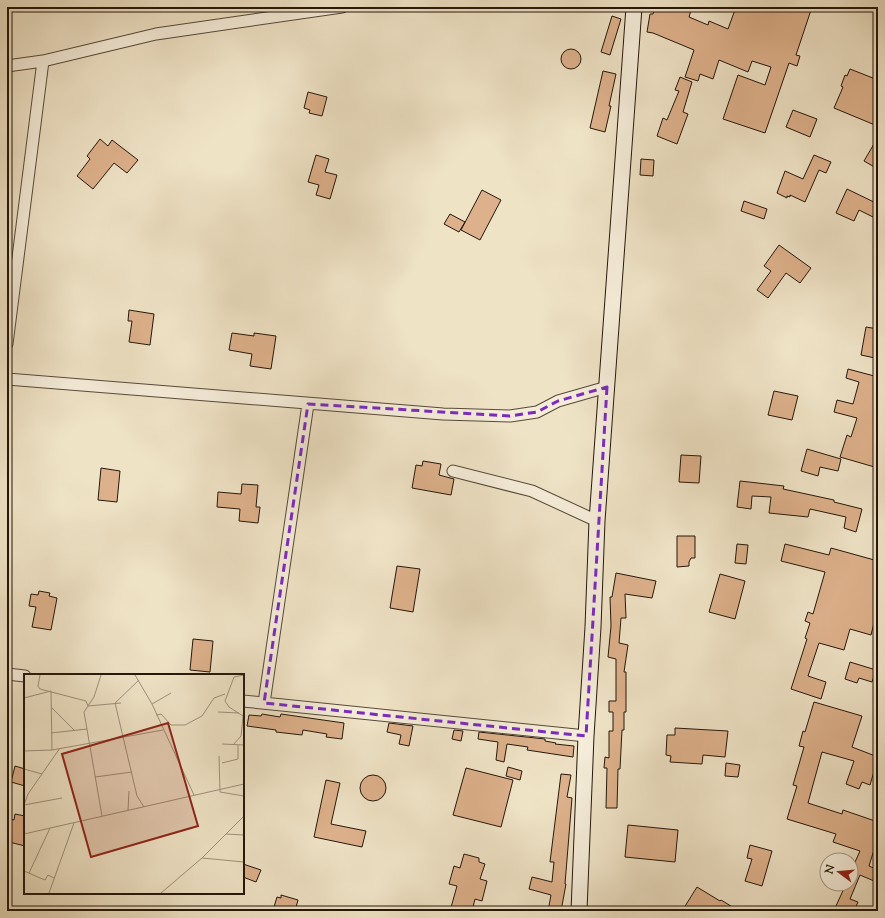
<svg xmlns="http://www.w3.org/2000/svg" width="885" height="918" font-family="'Sorts Mill Goudy',serif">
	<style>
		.building { fill: #ddb18b; stroke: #24160a }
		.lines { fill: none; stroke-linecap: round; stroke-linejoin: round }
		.minor-casing { stroke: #574939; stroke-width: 13 }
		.secondary-casing { stroke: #24160a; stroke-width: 17 }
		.minor { stroke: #f5edda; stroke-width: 11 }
		.secondary { stroke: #f5edda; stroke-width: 15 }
		.marked { fill: none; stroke: #7b2cbf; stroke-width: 3; stroke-dasharray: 8 5; stroke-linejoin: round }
		.inset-road { fill: none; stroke: #9e917b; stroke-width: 1 }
		.view { fill: #8f2418; fill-opacity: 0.15; stroke: #8f2418; stroke-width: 2 }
		.inset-edge { fill: none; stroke: #24160a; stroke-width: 2 }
	</style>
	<rect width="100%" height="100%" fill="#efe3c6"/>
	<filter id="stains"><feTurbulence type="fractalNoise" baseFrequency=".005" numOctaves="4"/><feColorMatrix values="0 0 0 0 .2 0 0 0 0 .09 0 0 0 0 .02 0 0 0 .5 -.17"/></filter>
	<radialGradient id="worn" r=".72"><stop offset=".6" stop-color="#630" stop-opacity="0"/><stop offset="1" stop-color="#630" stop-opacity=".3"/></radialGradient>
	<!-- building -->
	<path class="building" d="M655 7H692L689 17 708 25 709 21 728 29 736 7H812L796 55 800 56 797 66 789 63 765 133 723 119 738 75 765 85 771 67 752 61 748 72 719 60 713 79 700 74 698 81 685 77 694 50 653 33 647 32 650 14H653Z
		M612 16 621 19 610 55 601 52Z
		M561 59a10 10 0 1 1 20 0a10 10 0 1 1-20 0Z
		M850 69 878 80V116L875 125 834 108 843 87 841 86 845 75 847 76Z
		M603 71 616 74 609 106H611L605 132 590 128Z
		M680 77 692 82 683 112 688 114 677 144 657 136 663 118 667 120 679 91 675 90Z
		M308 92 327 97 322 116 309 113 310 110 304 108Z
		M793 110 817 119 810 137 786 127Z
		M878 137V169L864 161Z
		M100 139 108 146 112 140 138 160 127 173 114 163 93 189 77 176 90 159 87 156Z
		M316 155 329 159 325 172 337 175 330 199 316 195 319 185 308 182Z
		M814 155 831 162 826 173 819 170 805 202 790 195V197L787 196V198L777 193 785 171 803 179Z
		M641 159 654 160 653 176 640 175Z
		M847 189 878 204 873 217 859 210 854 221 836 213Z
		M482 190 501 200 480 240 461 230Z
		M744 201 767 209 764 219 741 211Z
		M450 214 465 222 459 232 444 224Z
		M779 245 811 268 800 283 786 273 768 298 757 290 771 271 764 266Z
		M129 310 154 314 150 345 129 342 132 321H128Z
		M866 327 878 329V342L875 358 861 355Z
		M232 333 254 336V333L276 336 271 369 250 366 252 354 229 350Z
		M848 369 878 377V468L840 457 847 435 851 437 857 418 834 412 837 400 853 404 859 382 846 378Z
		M774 391 798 396 792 420 768 415Z
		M807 449 841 459 838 471 820 467 818 476 801 471Z
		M681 455 701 456 699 483 679 482Z
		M423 461 441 464 439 475 454 479 451 495 412 488 416 465 422 466Z
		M101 468 120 471 117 502 98 500Z
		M740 481 784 486 783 489 834 500V502L862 509 856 532 844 528 846 517 810 509 808 517 769 513 771 497 752 496 751 509 737 507Z
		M242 484 258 485 256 507H260L258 523 239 521 240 509 217 507 218 492 241 494Z
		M677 536H695V558H691L689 562V566L677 567Z
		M737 544 748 545 746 564 735 563Z
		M785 544 829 555 831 548 878 561V620L875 619 871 635 850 629 844 650 819 643 808 676 826 682 821 699 791 689 807 639 805 638 810 623 805 621 808 612 813 614 825 572 781 561Z
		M397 566 420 569 413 612 390 608Z
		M616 573 656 581 652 598 625 594 626 618H621L619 643 628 645 624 672H626V712H624V730H622L620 769H618L617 808H606L607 768H604L605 757 609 758V731H613V712H609V701H616V659L608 657 611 626 610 597H612Z
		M720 574 745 581 735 619 709 612Z
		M39 591 50 593 49 596 57 598 51 630 32 627 36 607 29 606 31 594 38 595Z
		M193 639 213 641 210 672 190 670Z
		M850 662 876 670 872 682 859 678 857 683 845 679Z
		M814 702 862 716 852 747 878 757V769L875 768 870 785 862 782 859 789 846 784 854 761 822 752 808 803 842 814 843 810 878 822V837L869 866 878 870V872L874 881 860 875 850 899 858 902 854 911H849L836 906 846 884H851V871L860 851 833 842 836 834 787 819 797 786 793 785 804 747 799 746 803 731 805 732Z
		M262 714 280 717 281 714 344 723 342 739 326 737 327 734 303 730 302 735 276 732V730L247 726 249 715 261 716Z
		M389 723 413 726 409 746 399 744 401 735 387 732Z
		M675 728 728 731 725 757 703 755 702 764 670 762 671 756 666 755 667 735H675Z
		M454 730 463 731 461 741 452 739Z
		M479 732 545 739V741L556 743 555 744 574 746 573 757 527 750 528 747 507 744 504 762 496 760 498 742 478 739Z
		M726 763 740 765 738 777 725 776Z
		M15 766 25 769V786L11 782Z
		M508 767 522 771 520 780 506 776Z
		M466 768 513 780 501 827 453 815Z
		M561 774 571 775 567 797 572 798 565 884H566L561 911H548L551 895 529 889 532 877 552 882 554 862H550Z
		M360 788a13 13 0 1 1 26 0a13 13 0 1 1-26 0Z
		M326 780 340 783 331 824 366 831 362 847 314 837Z
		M15 814 25 816V846L9 842 11 834 7 833 9 819 14 820Z
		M628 825 678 830 675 862 625 857Z
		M750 845 772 851 762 886 745 881 752 859 747 858Z
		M464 854 479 858V862L485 864 480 879 487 881 482 901 475 899 472 911H450L457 886 449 884 454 866 460 868Z
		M243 864 261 870 256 882 243 877Z
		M697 887 720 901 721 900 739 911H682Z
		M281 895 298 900 295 911H279V909L274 907 277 897 281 898Z"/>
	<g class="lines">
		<defs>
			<path id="minor" d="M7 66 43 61 156 34 342 7
				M7 344 43 61
				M7 379 443 414 510 416 537 412 558 401 607 387
				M453 471 532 491 597 521
				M7 674 25 676
				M243 701 586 736
				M264 703 308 404"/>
			<path id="secondary" d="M579 911 586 736 593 627 597 521 634 7"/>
		</defs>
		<!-- minor casing -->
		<use href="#minor" class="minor-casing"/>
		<!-- secondary casing -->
		<use href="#secondary" class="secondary-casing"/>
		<!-- minor -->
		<use href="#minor" class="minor"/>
		<!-- secondary -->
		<use href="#secondary" class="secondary"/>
	</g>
	<!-- marked area -->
	<path class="marked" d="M607 387 586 736 264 703 308 404 510 416 537 412 558 401Z"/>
	<!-- overview -->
	<g transform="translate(24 674)">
		<rect width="220" height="220" fill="#efe3c6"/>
		<path class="inset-road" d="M16 1 14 12 16 15 62 27 64 32M77 1 70 23 60 38 78 142M111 1 128 30 170 121M115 6 91 29 113 122 120 133M0 24 27 17 28 76M128 30 147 19M64 32 97 29M27 33 51 57M194 38 215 39M132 41 137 40 147 51H161L178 42 190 24 201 20M219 42 205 33 201 27 210 3 220 1M27 59 63 55M198 70 220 71M209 71 217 62 220 34M0 77 28 76 139 56M195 82 196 118 220 122M198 89 214 85V71M0 95 18 100M71 103 108 98M0 131 4 120 36 74M0 131 38 124M104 136 105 117M0 160 220 110M202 160 220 161M178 184 220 188M0 197 21 206 24 201 30 204M5 199 26 154M25 219 50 149M137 219 178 184 220 142"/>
		<path class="view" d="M144 49 174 152 67 183 38 80Z"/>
		<rect width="220" height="220" class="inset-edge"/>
	</g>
	<!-- margin -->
	<rect width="885" height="918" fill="none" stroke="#efe3c6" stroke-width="24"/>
	<rect x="8" y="8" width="869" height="902" fill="none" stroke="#24160a" stroke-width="2"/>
	<rect x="12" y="12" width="861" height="894" fill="none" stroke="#24160a"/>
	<!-- north arrow -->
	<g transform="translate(839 872) rotate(286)"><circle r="19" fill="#f5edda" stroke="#a19787"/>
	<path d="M0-3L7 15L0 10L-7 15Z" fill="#8f2418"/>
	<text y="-6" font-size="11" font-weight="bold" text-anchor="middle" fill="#24160a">N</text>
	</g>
	<rect width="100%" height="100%" filter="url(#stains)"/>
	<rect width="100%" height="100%" fill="url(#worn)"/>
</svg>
